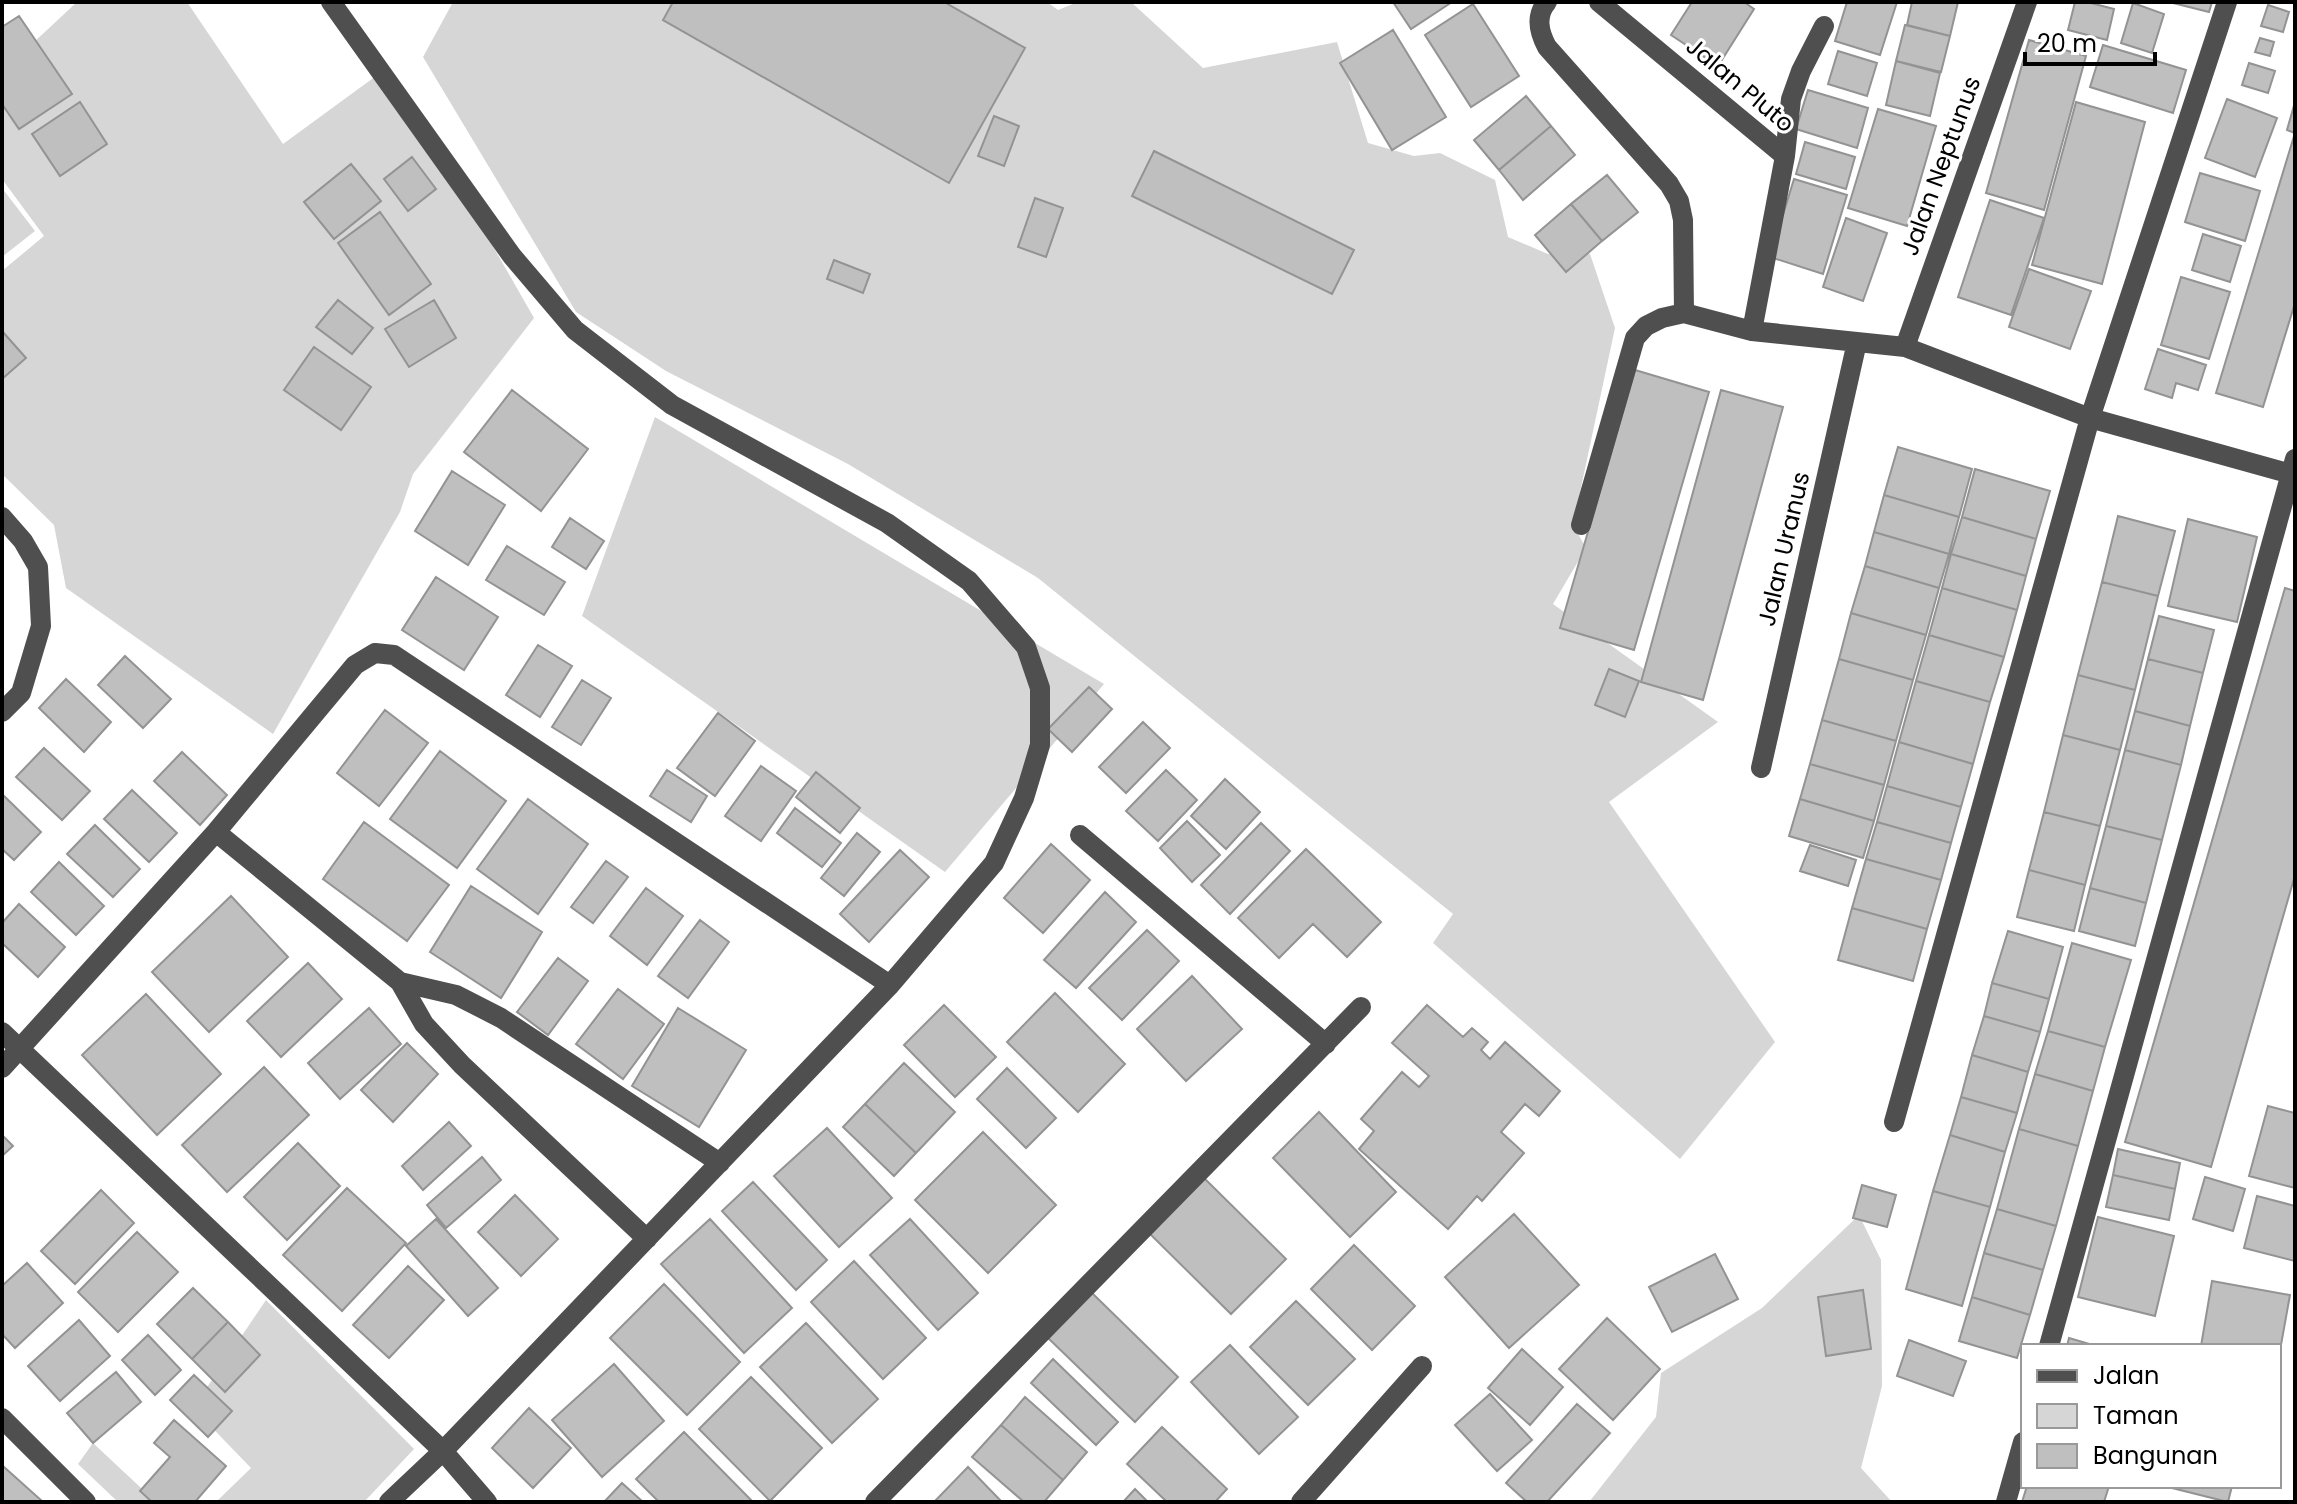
<svg xmlns="http://www.w3.org/2000/svg" width="2297" height="1504" font-family="Poppins,sans-serif">
	<style>
		.green { fill: #d6d6d6 }
		.building { fill: #bfbfbf; stroke: #939393; stroke-width: 2 }
		.lines { fill: none; stroke-linecap: round; stroke-linejoin: round }
		.minor { stroke: #4f4f4f; stroke-width: 20 }
		.labels { text-anchor: middle; stroke-width: 6; stroke-linejoin: round; paint-order: stroke }
		.street-label { font-size: 24px; fill: #000; stroke: #fff }
	</style>
	<rect width="100%" height="100%" fill="#fff"/>
	<!-- green -->
	<path class="green" d="M77 2H187L283 144 376 76 447 166 534 318 413 474 400 512 273 734 66 588 54 525 2 474V271L44 236 2 179V72Z
		M453 2H1047L1058 10 1078 2H1131L1203 68 1337 42 1368 143 1414 156 1440 153 1495 180 1508 237 1548 254H1590L1615 328 1573 525 1586 548 1553 604 1718 722 1609 802 1775 1042 1680 1159 1433 943 1453 914 1038 578 848 464 666 371 576 312 423 57Z
		M2 188 35 231 2 257Z
		M655 417 1104 684 945 872 582 616Z
		M1859 1215 1881 1260 1882 1386 1861 1468 1892 1502H1589L1656 1417 1661 1373 1762 1308Z
		M266 1300 414 1449 364 1502H216L251 1468 193 1408Z
		M93 1443 156 1502H118L78 1464Z"/>
	<!-- building -->
	<path class="building" d="M673 2H944L1025 48 949 183 663 20Z
		M1393 2H1452L1411 29Z
		M1692 2H1744L1754 9 1718 66 1671 35Z
		M1847 2H1897L1880 55 1835 41Z
		M1912 2H1958L1950 36 1907 25Z
		M2075 2H2087L2114 9 2107 40 2068 30Z
		M2169 2H2212L2209 12Z
		M2133 3 2164 14 2152 53 2121 43Z
		M1473 4 1519 76 1471 107 1425 35Z
		M2268 5 2289 12 2283 32 2261 26Z
		M19 16 72 94 19 129 2 104V27Z
		M1905 25 1950 36 1941 72 1896 61Z
		M1393 30 1446 117 1392 150 1340 63Z
		M2260 38 2274 42 2270 56 2255 52Z
		M2029 40 2086 56 2044 210 1986 193Z
		M2103 45 2186 70 2173 113 2090 87Z
		M1838 51 1877 63 1867 96 1828 84Z
		M1896 61 1940 73 1930 116 1886 105Z
		M2249 63 2275 71 2268 93 2242 85Z
		M1808 90 1868 108 1857 148 1796 129Z
		M1526 96 1551 126 1499 170 1474 140Z
		M2227 99 2277 118 2255 177 2205 158Z
		M80 102 107 144 60 176 32 134Z
		M2076 102 2145 122 2102 284 2032 265Z
		M2295 102V133L2287 130Z
		M1878 109 1936 126 1907 226 1848 208Z
		M994 116 1019 126 1004 166 978 156Z
		M1551 126 1575 155 1523 200 1499 170Z
		M2294 136 2295 303 2263 407 2216 393Z
		M1805 142 1855 157 1846 189 1796 174Z
		M1154 151 1354 250 1332 294 1132 196Z
		M412 157 436 189 408 211 384 179Z
		M351 164 381 201 334 239 304 202Z
		M2200 173 2260 191 2245 241 2185 222Z
		M1607 175 1638 212 1602 241 1571 204Z
		M1794 179 1847 195 1823 274 1770 257Z
		M1035 198 1063 208 1046 257 1018 247Z
		M1990 200 2044 218 2011 315 1958 297Z
		M1571 204 1602 241 1566 272 1535 235Z
		M380 212 431 284 389 315 338 243Z
		M1846 218 1887 233 1863 301 1823 287Z
		M2203 234 2241 246 2230 282 2192 270Z
		M834 260 870 274 863 293 827 279Z
		M2029 269 2091 291 2070 349 2009 327Z
		M2181 277 2230 292 2209 359 2161 345Z
		M338 300 373 328 352 354 316 327Z
		M434 300 456 338 409 367 385 329Z
		M2 331 26 358 2 379Z
		M314 347 371 387 341 430 284 390Z
		M2158 349 2206 365 2198 390 2176 383 2172 398 2145 389Z
		M1635 370 1709 392 1634 650 1560 628Z
		M512 390 588 449 541 511 464 452Z
		M1721 390 1783 407 1703 700 1641 682Z
		M1898 447 1972 469 1959 517 1884 495Z
		M1975 469 2050 491 2036 539 1962 517Z
		M452 471 505 505 468 565 415 531Z
		M1884 495 1959 517 1949 554 1874 532Z
		M2118 516 2175 531 2158 596 2102 582Z
		M1962 517 2036 539 2026 576 1951 554Z
		M570 518 604 541 586 569 552 547Z
		M2188 519 2257 537 2237 622 2168 606Z
		M1874 532 1949 554 1939 588 1865 566Z
		M507 546 565 582 544 615 486 580Z
		M1951 554 2026 576 2017 610 1942 588Z
		M1865 566 1939 588 1926 635 1851 613Z
		M436 577 498 617 464 670 402 630Z
		M2102 582 2158 596 2135 690 2078 675Z
		M1942 588 2017 610 2004 657 1929 635Z
		M2285 588 2295 591V875L2211 1167 2125 1142Z
		M1851 613 1926 635 1913 680 1839 659Z
		M2159 616 2214 630 2203 673 2148 659Z
		M1929 635 2004 657 1990 702 1916 681Z
		M538 645 572 666 540 717 506 695Z
		M125 656 171 699 143 728 98 685Z
		M1839 659 1913 680 1896 741 1822 720Z
		M2148 659 2203 673 2190 726 2135 711Z
		M1609 669 1639 681 1625 717 1595 705Z
		M2078 675 2135 690 2120 750 2063 735Z
		M66 679 111 722 84 752 39 708Z
		M582 680 611 698 581 745 552 727Z
		M1916 681 1990 702 1973 764 1899 742Z
		M1089 687 1112 709 1072 752 1048 729Z
		M385 710 428 743 379 806 337 773Z
		M2135 711 2190 726 2181 765 2125 750Z
		M718 713 755 741 715 796 677 768Z
		M1822 720 1896 741 1884 785 1810 764Z
		M1143 722 1170 748 1126 793 1099 767Z
		M2063 735 2120 750 2100 826 2044 812Z
		M1899 742 1973 764 1961 807 1887 786Z
		M44 748 90 791 62 820 16 777Z
		M2125 750 2181 765 2162 840 2106 826Z
		M440 751 506 801 457 868 390 819Z
		M182 752 227 795 200 825 154 781Z
		M1810 764 1884 785 1874 821 1800 799Z
		M761 766 796 791 761 841 725 816Z
		M667 770 707 796 691 822 650 796Z
		M1166 770 1197 800 1158 841 1126 811Z
		M816 772 860 808 840 833 796 797Z
		M1225 779 1260 812 1226 849 1191 816Z
		M1887 786 1961 807 1951 843 1877 822Z
		M132 790 177 833 149 862 104 819Z
		M2 794 41 832 14 860 2 849Z
		M528 799 588 844 538 914 477 869Z
		M1800 799 1874 821 1863 858 1789 836Z
		M795 808 841 843 822 867 777 833Z
		M2044 812 2100 826 2085 885 2029 870Z
		M1187 821 1220 855 1192 882 1160 848Z
		M364 822 449 885 407 941 323 879Z
		M1877 822 1951 843 1941 880 1866 859Z
		M1261 823 1290 851 1230 914 1201 885Z
		M95 825 140 869 113 897 67 854Z
		M2106 826 2162 840 2146 903 2090 888Z
		M857 833 880 852 844 896 821 878Z
		M1051 844 1090 880 1043 933 1004 898Z
		M1810 845 1856 860 1848 886 1800 871Z
		M1306 849 1381 922 1347 957 1313 924 1279 958 1238 918Z
		M900 850 929 877 869 942 840 914Z
		M1866 859 1941 880 1927 929 1852 908Z
		M606 861 628 877 593 923 571 907Z
		M59 862 104 906 76 935 31 892Z
		M2029 870 2085 885 2074 931 2017 917Z
		M471 886 542 932 501 998 430 952Z
		M646 888 683 916 647 965 610 936Z
		M2090 888 2146 903 2135 946 2079 931Z
		M1105 892 1136 922 1076 988 1044 960Z
		M231 896 288 957 209 1032 152 972Z
		M19 904 65 947 38 977 2 943V923Z
		M1852 908 1927 929 1913 981 1838 960Z
		M700 920 729 942 688 998 658 976Z
		M1147 930 1179 961 1122 1020 1089 988Z
		M2008 931 2063 947 2049 999 1992 983Z
		M2072 943 2131 960 2105 1047 2048 1031Z
		M558 958 588 981 548 1035 517 1012Z
		M308 963 342 999 281 1057 247 1021Z
		M1192 976 1242 1029 1186 1081 1137 1029Z
		M1992 983 2049 999 2040 1032 1984 1016Z
		M618 989 664 1024 623 1079 576 1044Z
		M1055 993 1125 1064 1078 1112 1007 1042Z
		M146 994 221 1074 157 1135 82 1055Z
		M944 1005 996 1057 955 1097 904 1045Z
		M1427 1005 1463 1037 1472 1028 1488 1042 1481 1050 1490 1059 1505 1042 1560 1091 1539 1116 1525 1104 1501 1132 1524 1153 1482 1201 1477 1196 1448 1229 1359 1149 1374 1131 1361 1119 1402 1072 1419 1087 1429 1076 1392 1043Z
		M369 1008 401 1044 340 1099 308 1063Z
		M678 1008 746 1050 699 1127 632 1086Z
		M1984 1016 2040 1032 2028 1072 1972 1055Z
		M2048 1031 2105 1047 2093 1091 2035 1074Z
		M407 1043 438 1074 393 1122 361 1090Z
		M1972 1055 2028 1072 2017 1113 1961 1097Z
		M904 1063 955 1112 916 1153 865 1104Z
		M264 1067 309 1115 227 1192 182 1145Z
		M1007 1068 1056 1118 1026 1148 977 1099Z
		M2035 1074 2093 1091 2078 1146 2019 1129Z
		M1961 1097 2017 1113 2005 1152 1950 1135Z
		M865 1104 916 1153 894 1176 843 1127Z
		M2268 1106 2295 1113V1188L2249 1176Z
		M1319 1112 1396 1192 1350 1237 1273 1158Z
		M449 1122 471 1146 423 1190 402 1166Z
		M827 1128 892 1198 839 1247 774 1176Z
		M2019 1129 2078 1146 2056 1226 1997 1209Z
		M983 1132 1056 1205 988 1273 915 1200Z
		M2 1135 13 1146 2 1156Z
		M1950 1135 2005 1152 1990 1207 1933 1191Z
		M298 1143 340 1186 287 1240 244 1197Z
		M2118 1149 2180 1163 2175 1189 2113 1175Z
		M482 1157 501 1180 446 1228 427 1205Z
		M2113 1175 2175 1189 2169 1220 2106 1207Z
		M1202 1176 1286 1259 1231 1314 1147 1231Z
		M2205 1177 2245 1189 2233 1231 2193 1219Z
		M753 1182 827 1260 796 1290 722 1211Z
		M1862 1185 1896 1195 1887 1227 1853 1218Z
		M347 1188 406 1243 342 1311 283 1255Z
		M101 1190 134 1223 75 1284 41 1251Z
		M1933 1191 1990 1207 1962 1306 1906 1289Z
		M515 1195 558 1239 521 1276 478 1232Z
		M2257 1196 2295 1206V1261L2244 1248Z
		M1997 1209 2056 1226 2043 1270 1984 1253Z
		M1514 1214 1579 1285 1509 1348 1445 1277Z
		M2098 1217 2174 1236 2155 1316 2078 1297Z
		M436 1219 498 1288 468 1316 406 1246Z
		M710 1219 792 1308 744 1353 661 1264Z
		M910 1219 978 1293 938 1330 870 1255Z
		M137 1232 178 1272 118 1332 78 1292Z
		M1354 1245 1415 1306 1372 1350 1311 1289Z
		M1984 1253 2043 1270 2030 1315 1972 1297Z
		M1715 1254 1738 1299 1672 1332 1649 1287Z
		M854 1261 926 1338 883 1379 811 1302Z
		M27 1263 63 1303 15 1348 2 1334V1286Z
		M408 1266 444 1300 389 1358 353 1325Z
		M2212 1281 2290 1295 2279 1356V1346H2201Z
		M664 1284 740 1362 687 1415 610 1338Z
		M193 1288 228 1322 192 1359 157 1324Z
		M1863 1290 1871 1349 1826 1356 1818 1297Z
		M1091 1292 1178 1377 1135 1422 1047 1337Z
		M1972 1297 2030 1315 2017 1358 1959 1341Z
		M1296 1301 1355 1359 1308 1405 1250 1347Z
		M1607 1318 1660 1369 1613 1420 1559 1369Z
		M79 1320 110 1356 60 1401 28 1366Z
		M228 1322 260 1355 225 1392 192 1359Z
		M806 1323 878 1399 832 1443 760 1367Z
		M148 1335 181 1370 155 1395 122 1360Z
		M2069 1338 2096 1346H2067Z
		M1909 1340 1966 1361 1953 1396 1897 1376Z
		M1230 1345 1298 1417 1259 1454 1191 1382Z
		M1522 1349 1563 1387 1530 1425 1488 1388Z
		M1053 1359 1118 1422 1096 1445 1031 1383Z
		M614 1364 664 1421 602 1477 552 1420Z
		M116 1372 141 1402 93 1443 67 1413Z
		M194 1375 232 1411 208 1437 170 1400Z
		M751 1377 822 1448 770 1501 699 1429Z
		M1490 1394 1532 1440 1497 1471 1455 1425Z
		M1025 1397 1087 1452 1063 1480 1001 1425Z
		M1577 1404 1610 1433 1547 1502H1527L1506 1483Z
		M529 1408 571 1448 533 1488 492 1448Z
		M174 1420 226 1466 195 1502H152L140 1491 170 1457 154 1443Z
		M1001 1425 1063 1480 1044 1502H1024L972 1457Z
		M1162 1427 1227 1489 1215 1502H1167L1127 1464Z
		M684 1432 753 1502H659L636 1479Z
		M4 1467 42 1501 41 1502H2V1469Z
		M968 1467 1002 1502H934Z
		M622 1483 643 1502H604Z
		M2027 1486H2109L2104 1502H2022Z
		M2164 1486H2232L2228 1502Z
		M1135 1489 1148 1502H1123Z"/>
	<g class="lines">
		<!-- minor -->
		<path class="minor" d="M331 2 512 256 575 330 672 405 887 523 969 581 1026 647 1040 688V745L1024 798 994 863 890 985 443 1451 389 1502
			M1547 2C1535 16 1539 32 1547 47L1669 184 1679 201 1683 220 1684 313
			M1599 2 1785 156 1752 331
			M1785 156 1791 99 1801 71 1824 26
			M1905 347 2027 2
			M2 517 23 541 38 567 41 626 21 693 2 712
			M1581 525 1635 338 1646 326 1662 318 1684 313 1752 331 1905 347 2090 418 2295 475
			M1761 768 1857 342
			M216 832 400 982 424 1024 462 1065 647 1239
			M1080 835 1326 1044
			M400 982 456 995 501 1018 720 1163
			M2 1032 443 1451 487 1502
			M2 1068 216 832 355 665 375 653 394 655 890 985
			M1894 1122 2090 418 2227 2
			M2049 1346 2295 459
			M2 1418 86 1502
			M875 1502 1361 1007
			M1301 1502 1422 1366
			M2006 1502 2023 1442"/>
	</g>
	<g class="labels">
		<!-- street labels -->
		<g class="street-label">
			<text transform="translate(1740 85) rotate(40)" y="8">Jalan Pluto</text>
			<text transform="translate(1941 166) rotate(-70)" y="8">Jalan Neptunus</text>
			<text transform="translate(1784 549) rotate(-77)" y="8">Jalan Uranus</text>
		</g>
	</g>
	<!-- border -->
	<rect width="2297" height="1504" fill="none" stroke="#000000" stroke-width="8"/>
	<!-- legend -->
	<rect x="2021" y="1344" width="260" height="144" fill="#ffffff" stroke="#999999" stroke-width="2"/>
	<rect x="2037" y="1370" width="40" height="12" fill="#4f4f4f" stroke="#999999" stroke-width="2"/>
	<text x="2093" y="1384" font-size="24" fill="#000000">Jalan</text>
	<rect x="2037" y="1404" width="40" height="24" fill="#d6d6d6" stroke="#999999" stroke-width="2"/>
	<text x="2093" y="1424" font-size="24" fill="#000000">Taman</text>
	<rect x="2037" y="1444" width="40" height="24" fill="#bfbfbf" stroke="#999999" stroke-width="2"/>
	<text x="2093" y="1464" font-size="24" fill="#000000">Bangunan</text>
	<!-- scale -->
	<path d="M2025 52v12h130v-12" fill="none" stroke="#000000" stroke-width="4"/>
	<text x="2037" y="52" font-size="24" fill="#000000" stroke="#ffffff" stroke-width="6" paint-order="stroke">20 m</text>
</svg>
